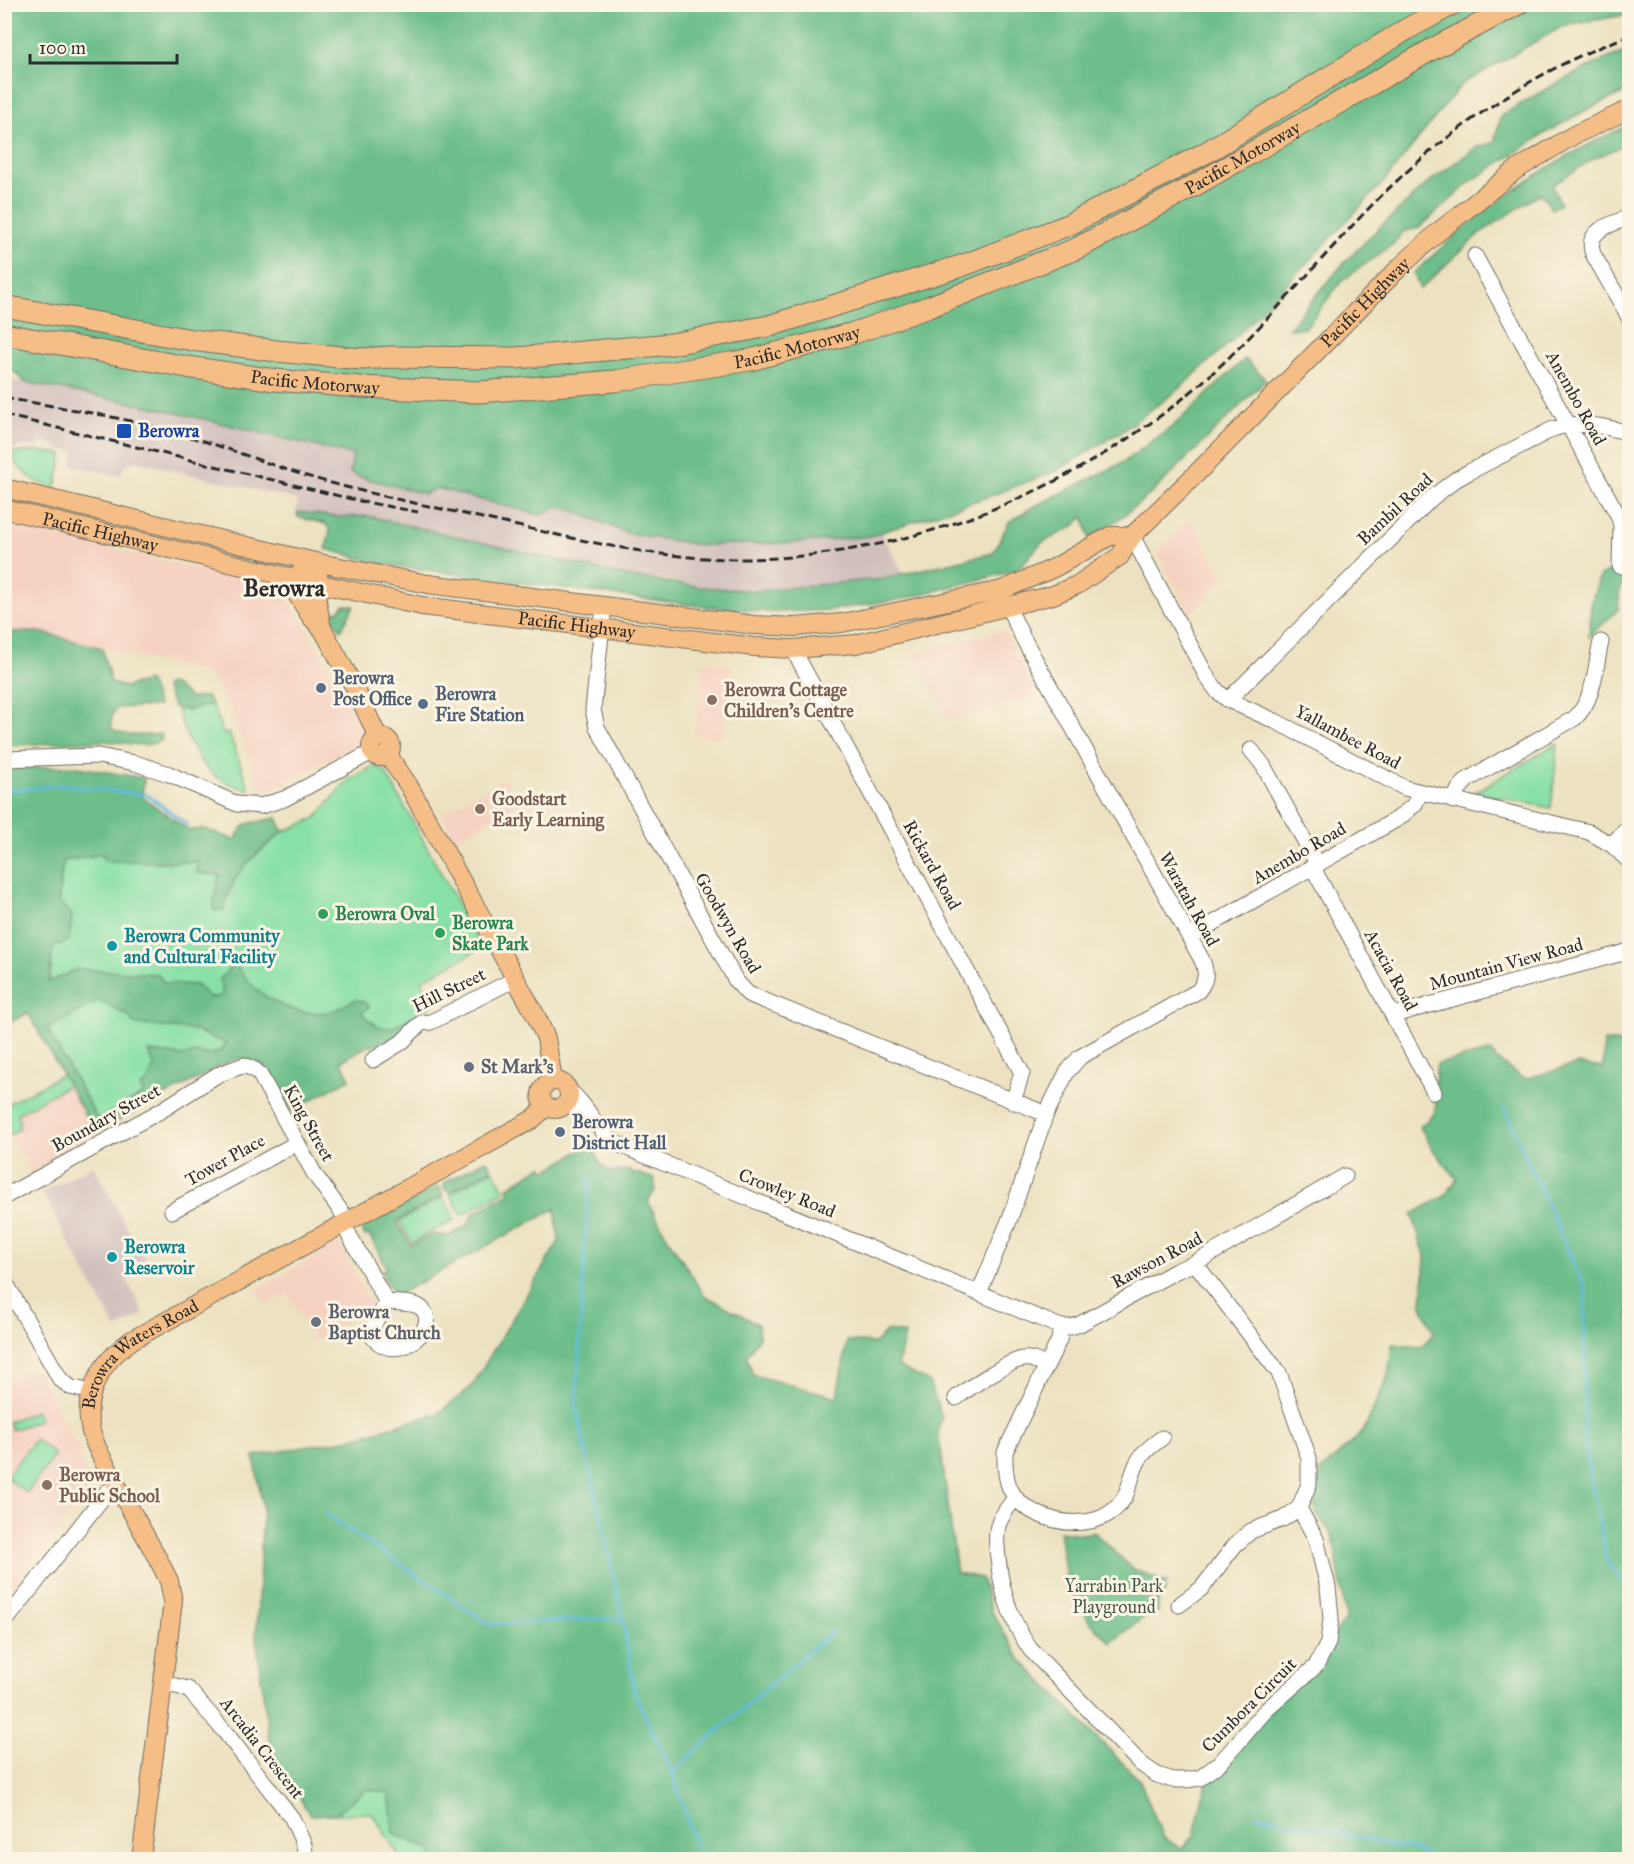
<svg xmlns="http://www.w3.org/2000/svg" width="1634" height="1864" font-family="'IM FELL Great Primer',serif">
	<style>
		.built { fill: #f5d2c2 }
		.industrial { fill: #d1bfbd }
		.green { fill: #87e0a5; stroke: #598668; stroke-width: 1.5 }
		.forest { fill: #6dbe8a; stroke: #4c745a; stroke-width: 1.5; fill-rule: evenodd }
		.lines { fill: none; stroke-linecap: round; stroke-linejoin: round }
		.stream { stroke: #62bcdf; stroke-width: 3 }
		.minor-casing { stroke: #6f6b60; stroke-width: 17 }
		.major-casing { stroke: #6f6b60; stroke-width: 20 }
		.highway-casing { stroke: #6f6b60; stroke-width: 23 }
		.minor { stroke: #fff; stroke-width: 15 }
		.major { stroke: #f6be87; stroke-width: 18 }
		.highway { stroke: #f6be87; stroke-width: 21 }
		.rail { stroke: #2b2b2b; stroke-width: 3; stroke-dasharray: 9 4.5; stroke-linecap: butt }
		.transit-dot { fill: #1a4fb4; stroke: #fcf5e5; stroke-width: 2 }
		.service-dot { fill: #5c6f8a; stroke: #fcf5e5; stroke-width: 2 }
		.education-dot { fill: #8d6e63; stroke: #fcf5e5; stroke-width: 2 }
		.leisure-dot { fill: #2e9e5b; stroke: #fcf5e5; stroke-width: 2 }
		.culture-dot { fill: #0f9aa8; stroke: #fcf5e5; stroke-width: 2 }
		.worship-dot { fill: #6b7280; stroke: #fcf5e5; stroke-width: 2 }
		.labels { text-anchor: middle; stroke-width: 6; stroke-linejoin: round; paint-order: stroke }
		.street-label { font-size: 18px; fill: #2b2b2b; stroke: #fcf5e5 }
		.transit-label { font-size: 18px; font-weight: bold; fill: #164399; stroke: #fcf5e5; text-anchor: start }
		.service-label { font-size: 18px; font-weight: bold; fill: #4e5e75; stroke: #fcf5e5; text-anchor: start }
		.education-label { font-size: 18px; font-weight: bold; fill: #785e54; stroke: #fcf5e5; text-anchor: start }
		.leisure-label { font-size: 18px; font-weight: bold; fill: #27864d; stroke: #fcf5e5; text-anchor: start }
		.culture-label { font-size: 18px; font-weight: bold; fill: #0d838f; stroke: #fcf5e5; text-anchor: start }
		.worship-label { font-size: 18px; font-weight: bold; fill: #5b616d; stroke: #fcf5e5; text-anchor: start }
		.park-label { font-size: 18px; fill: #42584a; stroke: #fcf5e5 }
		.district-label { font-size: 24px; font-weight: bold; fill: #2b2b2b; stroke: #fcf5e5 }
	</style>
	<rect width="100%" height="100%" fill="#fcf5e5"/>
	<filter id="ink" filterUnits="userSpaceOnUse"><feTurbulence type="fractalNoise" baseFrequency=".0167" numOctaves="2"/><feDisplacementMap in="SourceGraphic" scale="12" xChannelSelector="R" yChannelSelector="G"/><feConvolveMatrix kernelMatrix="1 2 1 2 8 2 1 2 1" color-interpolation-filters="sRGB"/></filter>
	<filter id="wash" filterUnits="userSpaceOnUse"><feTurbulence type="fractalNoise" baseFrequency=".008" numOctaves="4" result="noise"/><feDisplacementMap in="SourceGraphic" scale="24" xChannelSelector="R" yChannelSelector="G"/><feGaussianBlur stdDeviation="1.35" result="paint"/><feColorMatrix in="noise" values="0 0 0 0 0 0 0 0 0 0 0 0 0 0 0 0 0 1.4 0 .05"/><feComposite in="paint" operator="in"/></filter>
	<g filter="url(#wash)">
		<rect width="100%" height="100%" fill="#ece2c1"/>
		<!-- built -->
		<path class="built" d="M1190 518 1224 579 1190 615 1157 553Z
			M5 524 283 589 364 731 361 742 279 786 262 792 229 706 209 674 40 632H5Z
			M1003 630 1038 697 949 719 912 653Z
			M703 662 732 666 722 738 694 735Z
			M505 778 519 804 455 839 441 814Z
			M63 1074 98 1138 31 1175 5 1126 4 1106Z
			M338 1243 373 1308 315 1340 288 1294 266 1305 256 1289Z
			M37 1371 78 1447 82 1467 91 1483 90 1488 5 1598V1382Z"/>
		<!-- industrial -->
		<path class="industrial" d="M5 379 153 407 870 513 904 574 762 594 705 588 666 579 553 576 298 517 295 516 298 500 135 461 125 466 120 476 72 465 74 452 55 448V444L39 442V447L22 446 11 450 6 449Z
			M93 1165 147 1264 127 1281 144 1314 116 1329 42 1193Z"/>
		<!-- green -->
		<path class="green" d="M37 451 63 454 56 487C34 483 22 474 11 455L12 453Z
			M212 704 223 734 229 733 249 788 247 790C237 786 225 783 217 777 197 764 183 731 177 709L189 710Z
			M1558 743 1551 808 1475 792Z
			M374 766 385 771 482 948 422 980 433 1005 412 1017C407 1048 388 1038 366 1047 357 1051 349 1057 341 1061L350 1079 261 1040 163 1075 141 1086 144 1094 98 1120 49 1032V982L63 861 104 854V861L197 862V873L219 875 213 909 228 890 238 872 258 853 283 832 316 818 347 781Z
			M63 1074 69 1085 17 1114 20 1122 18 1123 20 1129 9 1135 5 1126 4 1106Z
			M493 1170 505 1191 462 1215 450 1194Z
			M443 1197 455 1219 412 1243 400 1221Z
			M36 1411 40 1420 12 1430 8 1422Z
			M35 1439 55 1455 27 1493 6 1477Z
			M367 1789 389 1793 394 1834 430 1850 434 1859H401L372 1813 335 1814Z"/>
		<!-- forest -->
		<path class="forest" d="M5 5H1629V14L1563 26 1462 84 1382 184 1238 335 1179 389 1124 430 1056 471 993 495 870 536 793 543 699 545 627 533 572 510 557 507 540 515 436 488 425 494 357 476 350 472 353 455 153 407 24 382 16 373 5 370Z
			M1629 50V90L1588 109 1547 132 1470 182 1419 228 1404 231 1392 245 1342 281 1305 328 1288 329 1343 264 1378 229 1429 182 1477 147 1494 143 1501 116C1542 90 1584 67 1629 50Z
			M1629 125V143L1591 160 1552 186 1561 204 1551 209 1541 193 1479 234 1420 289 1414 273C1479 211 1547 161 1629 125Z
			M1245 359 1266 380 1153 492 1122 517 1089 538 1084 516 1073 527 1041 543 1017 570 903 599 831 610 772 612 698 606 381 564 326 549 330 530 326 524 298 517V512L339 517 368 516 626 576 701 587 756 591 880 579 993 553 1009 522 1033 507 1122 463 1173 426Z
			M1629 565V577L1620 587 1618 610 1589 637 1591 603 1600 576 1616 568Z
			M344 605 354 606 341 630 332 618 331 612 339 611Z
			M5 632H40L102 648 111 683 125 687 149 681 158 706 118 708 112 714 111 728C124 738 146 735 162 734V740C143 750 123 741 103 741 70 742 37 744 5 746Z
			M169 684 174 685 190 698 207 697 212 704 189 710 177 709 172 704 165 686Z
			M72 766 144 778 142 797 189 830 205 829 235 840C247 815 254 826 277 817L283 832C252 857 233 870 224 910H213L219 875 197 873V862L104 861 103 854 63 861 58 901 72 915 69 941 53 946 49 982 77 969 158 974 164 983 196 985 210 998 223 995 220 979 235 962C252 995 294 1020 332 1011 339 1009 351 1000 357 1000 362 1000 366 1003 369 1007L362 1013C381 1034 389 1030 412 1017 407 1048 388 1038 366 1047 357 1051 349 1057 341 1061L350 1079 291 1111C276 1084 269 1053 232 1060L95 1133 28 1013 5 1025 4 769ZM99 1000 130 1017 133 1024 193 1030 226 1043 221 1051 208 1055 197 1052 185 1056 149 1052 154 1066 146 1084 140 1087 144 1094 98 1120 49 1032V1028Z
			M1604 1041 1629 1044V1859H434L430 1849 394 1834 389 1793 367 1789 335 1814 310 1815 270 1749 256 1637 263 1509 254 1456 350 1439 439 1413 472 1386 559 1241 555 1209 395 1296 381 1271 387 1268 369 1235 366 1236 362 1232V1228L438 1186 443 1195 397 1221 411 1246 433 1234 449 1236 467 1226 474 1213 510 1193 507 1188 542 1166 546 1171 583 1149 594 1150 601 1165 611 1172 626 1170 655 1179V1190L648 1202 666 1235 704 1295 758 1324 759 1337 747 1356 753 1375 837 1397 847 1341 875 1343 887 1331 905 1334 898 1366 929 1382 942 1417 938 1428 957 1573 981 1578 993 1614 1021 1660 1140 1781 1163 1837 1181 1849 1194 1836 1202 1800 1210 1772 1328 1643 1346 1618 1333 1536 1316 1513 1314 1502 1321 1471 1363 1432 1388 1376 1392 1344 1421 1347 1434 1333 1422 1306 1425 1255 1412 1214 1445 1196 1457 1179 1433 1150 1420 1127 1434 1114 1436 1106 1434 1092 1437 1064 1492 1051 1497 1060 1524 1079 1578 1064 1603 1068Z
			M486 1160 490 1164 491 1169 450 1192 444 1189V1183Z
			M1059 1531 1082 1534 1094 1532 1133 1569 1168 1583 1164 1586 1166 1590 1158 1600V1612L1143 1618 1111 1643 1091 1623 1068 1588Z"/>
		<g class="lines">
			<!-- stream -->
			<path class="stream" d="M4 791 66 785 147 795 188 825
				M1504 1107 1585 1289 1584 1441 1607 1561 1625 1584
				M589 1176 576 1406 623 1618 635 1695 673 1774 700 1860
				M326 1514 489 1624 623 1618
				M673 1773 699 1747 833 1631
				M1256 1815 1419 1851 1437 1860"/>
		</g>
	</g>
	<g filter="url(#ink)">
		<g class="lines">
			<defs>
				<path id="minor" d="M1630 217C1612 224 1584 230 1593 254L1630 319
					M1475 256 1619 517 1621 526 1620 566
					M1132 536 1207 677 1218 692 1228 700 1275 721 1405 788 1589 832 1612 845 1630 862
					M604 606 593 710 597 727 736 981 748 994 1046 1114
					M793 649 1022 1073 1013 1102
					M1228 700 1433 497 1455 480 1469 472 1553 429C1580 420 1602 426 1630 433
					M1251 750 1263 765 1318 865
					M4 759 98 756 135 763 169 774 237 804 261 806 284 799 372 752
					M1453 801 1459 789 1467 780 1575 718C1595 699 1595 667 1601 642
					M1612 845 1623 832 1630 827
					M1313 868 1434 1092
					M1189 937 1399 818 1415 804 1420 793
					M1393 1015 1630 951
					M373 1060 402 1042 421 1023 431 1022 515 979
					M568 1090C588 1104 595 1129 615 1143L1061 1327H1071L1080 1324 1176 1271 1195 1263 1345 1176
					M565 1105 575 1107 589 1115
					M4 1197 162 1110 217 1075 244 1065 255 1070 260 1075 315 1175 348 1221
					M172 1211 297 1143
					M343 1224 386 1301C384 1314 369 1323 372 1336 399 1370 446 1321 418 1306 410 1302 395 1304 386 1301
					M4 1280 60 1379 70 1387 91 1392
					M979 1293 1009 1221 1046 1114 1067 1072 1080 1057 1198 991C1207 980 1207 973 1202 960L1023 638 1008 607
					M1061 1327 1059 1340 1005 1452C1004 1481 1009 1500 1036 1513 1064 1527 1106 1528 1124 1498 1129 1489 1131 1478 1135 1468 1140 1454 1151 1446 1162 1438
					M956 1398C969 1388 1008 1361 1023 1359 1032 1358 1039 1362 1046 1366
					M1015 1498C1009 1506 1001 1515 998 1526 995 1536 997 1547 998 1558 1001 1592 1011 1621 1030 1649L1141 1764 1157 1775 1173 1780H1186L1200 1778 1221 1762 1265 1711 1316 1666 1328 1643 1331 1618 1328 1587 1316 1539 1299 1508 1309 1484V1458L1279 1373 1195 1263
					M1179 1605 1202 1588 1235 1545 1251 1531 1283 1519 1299 1508
					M4 1623 107 1492 117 1486
					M164 1683 188 1689 225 1732 292 1818 304 1845 306 1860"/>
				<g id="major">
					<path d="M4 488 319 563 428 584 754 625 794 627 842 623 1002 590 1054 568 1110 536H1132"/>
					<path id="s1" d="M4 509 284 576 422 606 754 647 793 649 856 644 1053 595 1077 585 1120 556 1132 536 1198 472 1400 267 1437 233 1516 170 1574 135 1630 109"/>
					<path d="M302 570 297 591 298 596 311 617 323 630 356 690 378 737"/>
					<path d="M318 572 317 602 322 628"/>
					<circle cx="381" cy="747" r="10"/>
					<path d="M388 755 409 786 536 1016 546 1038 553 1080"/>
					<circle cx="555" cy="1095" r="14"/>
					<path id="s2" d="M141 1860 173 1601 169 1581 160 1563C146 1537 132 1512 117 1486 108 1468 96 1451 91 1431 81 1394 103 1360 132 1340L474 1152 533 1119 546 1107"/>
				</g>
				<g id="highway">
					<path d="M4 306 192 340 277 351 362 359 391 357 516 358 672 344 769 326 967 264 1068 225 1207 152 1407 29 1453 4"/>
					<path id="s3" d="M4 334 187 367 275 380 360 387 479 392 615 381 750 360 854 333 926 308 1078 248 1199 183 1429 51 1518 4"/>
				</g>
			</defs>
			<!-- minor casing -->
			<use href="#minor" class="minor-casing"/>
			<!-- major casing -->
			<use href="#major" class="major-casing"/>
			<!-- highway casing -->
			<use href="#highway" class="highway-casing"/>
			<!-- minor -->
			<use href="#minor" class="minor"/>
			<!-- major -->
			<use href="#major" class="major"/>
			<!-- highway -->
			<use href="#highway" class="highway"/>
			<!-- rail -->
			<path class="rail" d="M4 398C65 408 124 417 183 435 227 447 269 465 313 478 371 495 431 506 491 520 550 533 609 548 670 555 852 576 1039 513 1181 400 1252 343 1309 270 1372 205 1429 147 1498 96 1571 60 1590 51 1610 43 1630 35
				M4 415 360 501 418 512"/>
		</g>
	</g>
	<!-- markers -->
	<rect class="transit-dot" x="116" y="423" width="16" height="16" rx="3"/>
	<g class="service-dot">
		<circle cx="321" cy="688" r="6"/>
		<circle cx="423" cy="704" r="6"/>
		<circle cx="560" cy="1132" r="6"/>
	</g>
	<g class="education-dot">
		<circle cx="712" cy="700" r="6"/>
		<circle cx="480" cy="809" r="6"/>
		<circle cx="47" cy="1485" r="6"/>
	</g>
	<g class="leisure-dot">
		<circle cx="323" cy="914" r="6"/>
		<circle cx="440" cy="933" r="6"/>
	</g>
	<g class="culture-dot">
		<circle cx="112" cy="946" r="6"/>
		<circle cx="112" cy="1257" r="6"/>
	</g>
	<g class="worship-dot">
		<circle cx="469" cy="1067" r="6"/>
		<circle cx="316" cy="1322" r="6"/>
	</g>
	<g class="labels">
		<!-- street labels -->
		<g class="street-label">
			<text dy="6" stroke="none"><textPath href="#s3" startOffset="1287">Pacific Motorway</textPath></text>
			<text dy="6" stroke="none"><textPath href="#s1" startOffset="1500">Pacific Highway</textPath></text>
			<text dy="6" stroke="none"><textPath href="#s3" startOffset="801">Pacific Motorway</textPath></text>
			<text dy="6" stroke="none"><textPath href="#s3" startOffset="315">Pacific Motorway</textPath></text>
			<text transform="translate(1576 398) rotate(61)" y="6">Anembo Road</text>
			<text transform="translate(1395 509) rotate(-43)" y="6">Bambil Road</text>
			<text dy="6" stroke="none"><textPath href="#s1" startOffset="99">Pacific Highway</textPath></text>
			<text dy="6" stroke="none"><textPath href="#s1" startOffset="585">Pacific Highway</textPath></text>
			<text transform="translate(1348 737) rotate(28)" y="6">Yallambee Road</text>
			<text transform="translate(1299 853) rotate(-30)" y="6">Anembo Road</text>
			<text transform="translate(932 865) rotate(61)" y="6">Rickard Road</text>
			<text transform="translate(1189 899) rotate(61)" y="6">Waratah Road</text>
			<text transform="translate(728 923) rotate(60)" y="6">Goodwyn Road</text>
			<text transform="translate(1506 964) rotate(-15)" y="6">Mountain View Road</text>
			<text transform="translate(1391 970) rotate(61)" y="6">Acacia Road</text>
			<text transform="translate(449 990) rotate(-26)" y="6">Hill Street</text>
			<text transform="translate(106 1118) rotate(-29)" y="6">Boundary Street</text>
			<text transform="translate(309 1123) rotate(61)" y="6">King Street</text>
			<text transform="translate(225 1160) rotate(-29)" y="6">Tower Place</text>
			<text transform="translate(787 1193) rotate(22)" y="6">Crowley Road</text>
			<text transform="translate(1157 1260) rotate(-28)" y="6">Rawson Road</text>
			<text dy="6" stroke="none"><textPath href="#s2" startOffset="552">Berowra Waters Road</textPath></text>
			<text transform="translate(1249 1705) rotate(-45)" y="6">Cumbora Circuit</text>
			<text transform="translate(262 1748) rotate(52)" y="6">Arcadia Crescent</text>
		</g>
		<!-- transit labels -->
		<g class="transit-label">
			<text x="138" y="437">Berowra</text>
		</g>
		<!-- service labels -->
		<g class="service-label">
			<text x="333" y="684">Berowra<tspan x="333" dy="21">Post Office</tspan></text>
			<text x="435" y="700">Berowra<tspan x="435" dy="21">Fire Station</tspan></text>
			<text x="572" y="1128">Berowra<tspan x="572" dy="21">District Hall</tspan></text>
		</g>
		<!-- education labels -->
		<g class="education-label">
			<text x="724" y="696">Berowra Cottage<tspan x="724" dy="21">Children's Centre</tspan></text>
			<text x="492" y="805">Goodstart<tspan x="492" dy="21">Early Learning</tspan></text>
			<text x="59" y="1481">Berowra<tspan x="59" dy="21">Public School</tspan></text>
		</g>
		<!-- leisure labels -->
		<g class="leisure-label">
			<text x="335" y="920">Berowra Oval</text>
			<text x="452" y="929">Berowra<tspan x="452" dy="21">Skate Park</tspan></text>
		</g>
		<!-- culture labels -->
		<g class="culture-label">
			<text x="124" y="942">Berowra Community<tspan x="124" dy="21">and Cultural Facility</tspan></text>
			<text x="124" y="1253">Berowra<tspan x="124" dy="21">Reservoir</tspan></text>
		</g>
		<!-- worship labels -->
		<g class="worship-label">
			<text x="481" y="1073">St Mark's</text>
			<text x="328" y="1318">Berowra<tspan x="328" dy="21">Baptist Church</tspan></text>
		</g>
		<!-- park labels -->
		<g class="park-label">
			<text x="1114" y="1592">Yarrabin Park<tspan x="1114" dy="21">Playground</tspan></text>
		</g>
		<!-- district labels -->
		<g class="district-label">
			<text x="284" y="596">Berowra</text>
		</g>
	</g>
	<!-- margin -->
	<rect width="1634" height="1864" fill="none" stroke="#fcf5e5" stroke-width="24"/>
	<!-- scale -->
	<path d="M30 54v9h147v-9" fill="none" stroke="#2b2b2b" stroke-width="3"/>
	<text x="39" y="54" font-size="18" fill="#2b2b2b" stroke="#fcf5e5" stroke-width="4.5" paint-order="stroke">100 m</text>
</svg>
